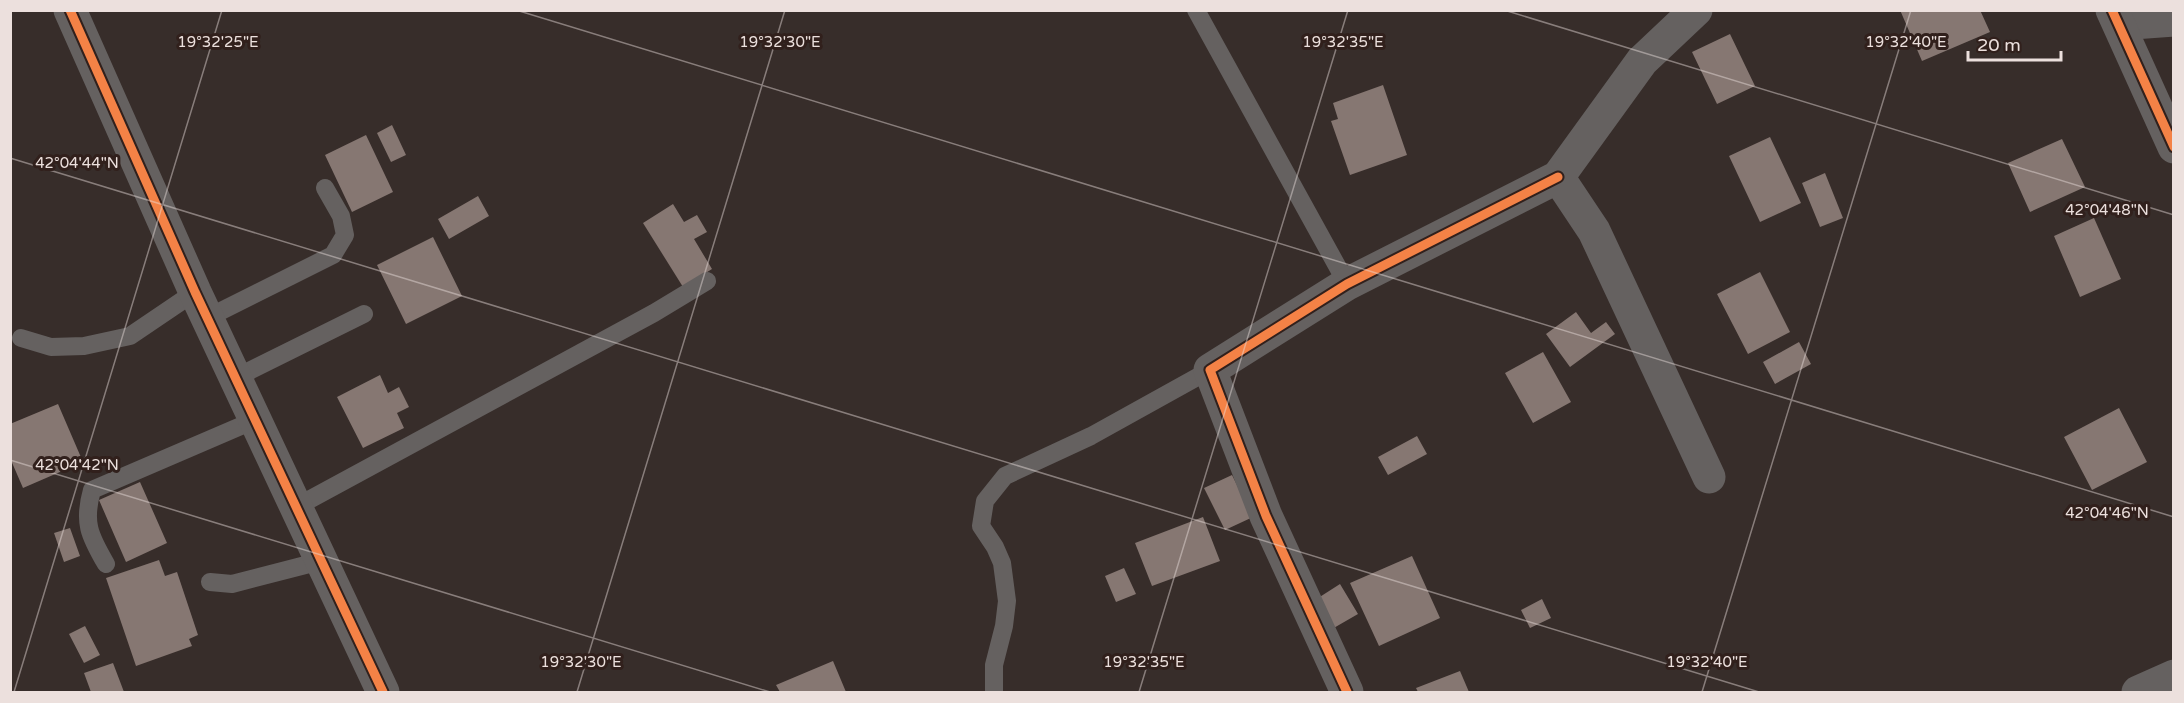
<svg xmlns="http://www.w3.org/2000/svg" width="2184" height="703" font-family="'Varela Round',sans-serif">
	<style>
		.building { fill: #867772 }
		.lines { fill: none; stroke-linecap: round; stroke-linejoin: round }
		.service { stroke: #656160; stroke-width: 18 }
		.minor { stroke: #656160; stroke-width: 33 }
		.tertiary { stroke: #656160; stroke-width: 33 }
		.cycleway-casing { stroke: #31201c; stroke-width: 13 }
		.cycleway { stroke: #f48246; stroke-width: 9 }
		.ticks { fill: none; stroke: #ece0dd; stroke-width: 1.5; stroke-opacity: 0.45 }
		.ticks-label { font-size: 15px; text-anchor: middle; fill: #ece0dd; stroke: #31201c; stroke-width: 6; stroke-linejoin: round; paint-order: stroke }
	</style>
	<rect width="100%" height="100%" fill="#372d2a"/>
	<!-- building -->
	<path class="building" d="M1900 10H1980L1990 32 1922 61Z
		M1730 34 1755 86 1717 104 1692 52Z
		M1383 85 1407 155 1350 175 1331 121 1338 119 1333 103Z
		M392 125 406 155 391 162 377 133Z
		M366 135 393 192 352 212 325 155Z
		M1770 137 1801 203 1760 222 1729 156Z
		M2062 139 2085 187 2030 212 2008 163Z
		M1825 173 1843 218 1820 227 1802 183Z
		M478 196 489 216 449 239 438 219Z
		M673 204 684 222 697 215 707 232 694 239 712 269 683 287 643 223Z
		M2094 218 2121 279 2080 297 2054 236Z
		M433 237 462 296 406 324 377 265Z
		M1760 272 1790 332 1748 354 1717 294Z
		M1576 312 1591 333 1606 322 1615 334 1570 367 1546 334Z
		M1799 342 1811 364 1775 384 1763 362Z
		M1543 352 1571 402 1533 423 1505 373Z
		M380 375 388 393 399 387 409 407 397 413 404 428 363 448 337 397Z
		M58 404 83 462 23 488 10 458V424Z
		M2119 408 2147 462 2092 490 2064 437Z
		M1417 436 1427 454 1388 475 1378 457Z
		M1232 475 1253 517 1225 530 1204 488Z
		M140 482 167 543 126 562 99 500Z
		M1203 517 1220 561 1152 586 1135 543Z
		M70 528 80 556 64 562 54 533Z
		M1412 556 1440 618 1379 646 1350 583Z
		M159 560 165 576 177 572 198 635 189 639 192 646 136 666 106 578Z
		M1124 568 1136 594 1116 602 1105 576Z
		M1340 584 1358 614 1332 629 1315 600Z
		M1542 599 1551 618 1530 628 1521 610Z
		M85 626 100 655 84 663 69 634Z
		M833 661 846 692H780L776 685Z
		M113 663 124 692H91L84 673Z
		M1460 671 1469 692H1418L1416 688Z"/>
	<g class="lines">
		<!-- service -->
		<path class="service" d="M1196 10 1347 284
			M207 318 333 255 345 235 341 216 325 188
			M21 338 51 347 84 346 130 336 195 292
			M235 378 364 314
			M296 507 654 313 707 281
			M106 564C89 535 83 522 92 490L255 420
			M210 582 232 584 321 561
			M994 692V665L1004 626 1007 601 1002 563 995 547 981 526 985 501 1005 476 1091 436 1210 370"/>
		<!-- minor -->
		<path class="minor" d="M70 10 195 292 383 692
			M1696 10 1642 61 1558 177 1594 231 1709 477
			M2119 24 2174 20
			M1347 692 1266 516 1210 370 1347 284 1558 177
			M2138 692 2174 676"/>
		<!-- tertiary -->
		<path class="tertiary" d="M2112 10 2174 147"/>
		<defs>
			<path id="cycleway" d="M70 10 195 292 383 692
				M2112 10 2174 147
				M1347 692 1266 516 1210 370 1347 284 1558 177"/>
		</defs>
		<!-- cycleway casing -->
		<use href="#cycleway" class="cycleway-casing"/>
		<!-- cycleway -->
		<use href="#cycleway" class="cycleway"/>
	</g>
	<!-- ticks -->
	<path class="ticks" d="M516 10 2174 517M1504 10 2174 215M10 158 1759 692M10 460 770 692M14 692 222 10M577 692 785 10M1139 692 1348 10M1702 692 1911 10"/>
	<g class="ticks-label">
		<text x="218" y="47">19°32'25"E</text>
		<text x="780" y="47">19°32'30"E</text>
		<text x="1343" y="47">19°32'35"E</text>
		<text x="1906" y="47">19°32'40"E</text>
		<text x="77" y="168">42°04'44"N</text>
		<text x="2107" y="215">42°04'48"N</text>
		<text x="77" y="470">42°04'42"N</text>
		<text x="2107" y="518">42°04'46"N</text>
		<text x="581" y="667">19°32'30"E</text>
		<text x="1144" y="667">19°32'35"E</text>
		<text x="1707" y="667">19°32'40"E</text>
	</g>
	<!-- border -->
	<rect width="2184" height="703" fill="none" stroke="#ece0dd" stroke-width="24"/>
	<!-- scale -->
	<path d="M1968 51v9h93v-9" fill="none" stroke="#ece0dd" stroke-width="3"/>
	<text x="1977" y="51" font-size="18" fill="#ece0dd" stroke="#31201c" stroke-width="4.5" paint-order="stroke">20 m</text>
</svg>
